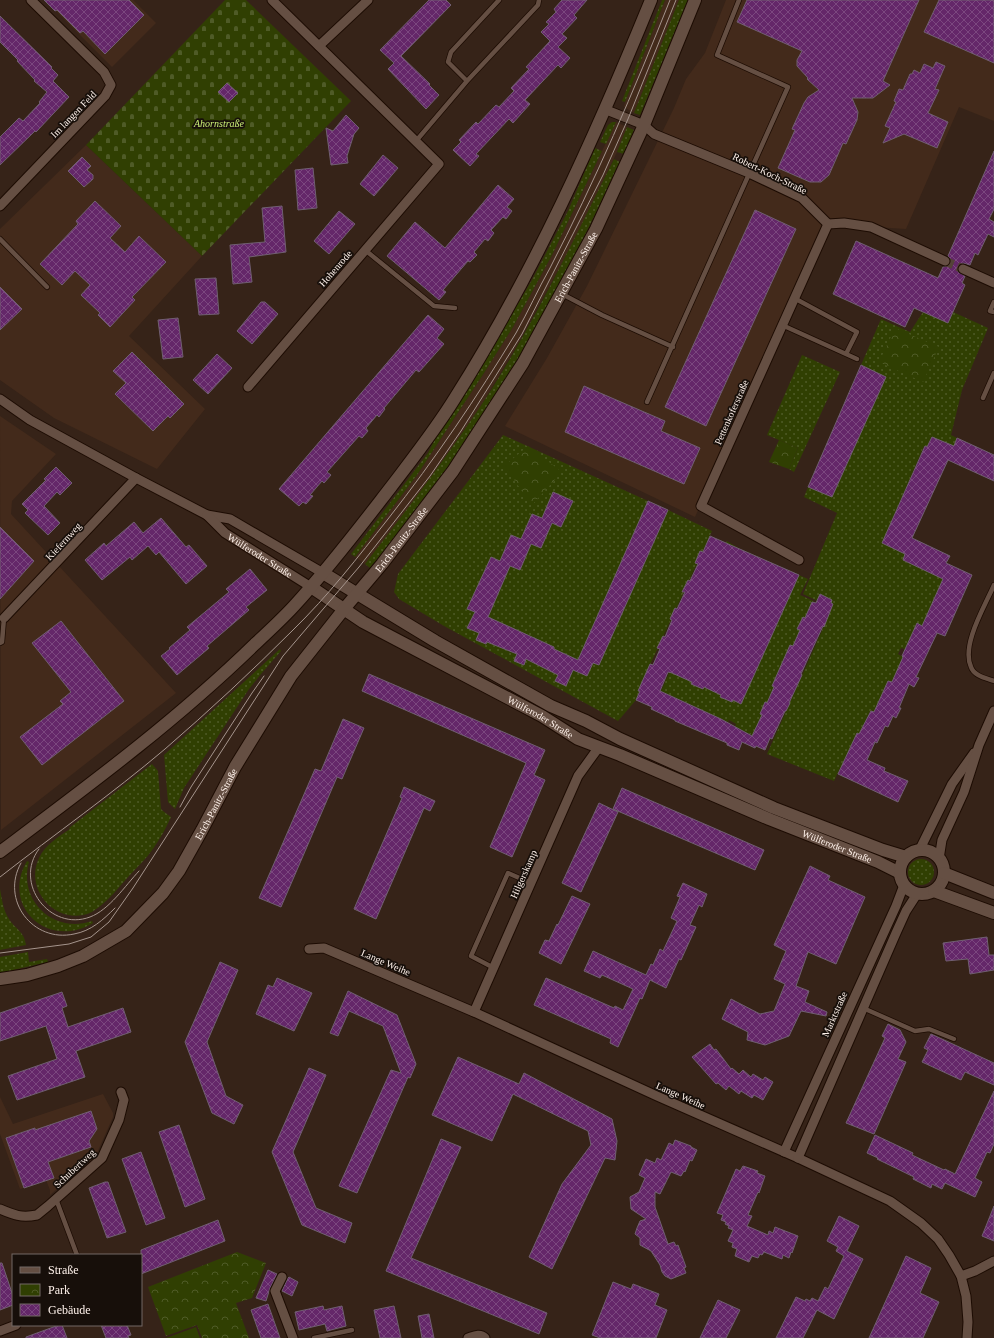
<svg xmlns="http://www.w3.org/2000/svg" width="994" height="1338" font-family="'Times New Roman',serif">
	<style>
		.built { fill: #432a1b }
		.grass { fill: url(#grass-dots) }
		.cemetery { fill: url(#cemetery-stones) }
		.park { fill: url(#park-crowns) }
		.pitch { fill: #303f02 }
		.building { fill: url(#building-cross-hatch); stroke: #705f71 }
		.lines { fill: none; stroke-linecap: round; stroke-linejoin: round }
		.street-tunnel { stroke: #544238; stroke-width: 9; stroke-dasharray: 9 4.5; stroke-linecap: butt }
		.lane-casing { stroke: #1d0c03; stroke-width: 6 }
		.street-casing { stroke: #1d0c03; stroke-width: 11 }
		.secondary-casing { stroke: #1d0c03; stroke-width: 14 }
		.lane { stroke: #654f43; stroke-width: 4.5 }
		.street { stroke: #654f43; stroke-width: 9 }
		.secondary { stroke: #654f43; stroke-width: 12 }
		.tram { stroke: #a5958d; stroke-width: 1 }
		.labels { text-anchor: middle; stroke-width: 3.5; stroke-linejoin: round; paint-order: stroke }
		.street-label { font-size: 10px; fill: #fef1ea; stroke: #170f0a }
		.park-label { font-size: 10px; font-style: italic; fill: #ccf177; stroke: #170f0a }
	</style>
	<defs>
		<pattern id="grass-dots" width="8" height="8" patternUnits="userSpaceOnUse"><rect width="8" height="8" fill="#303f02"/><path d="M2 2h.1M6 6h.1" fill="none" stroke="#4f5b27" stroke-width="1.8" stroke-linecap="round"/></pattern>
		<pattern id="cemetery-stones" width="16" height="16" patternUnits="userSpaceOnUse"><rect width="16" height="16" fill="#303f02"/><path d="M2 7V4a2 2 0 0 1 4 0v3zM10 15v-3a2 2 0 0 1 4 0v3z" fill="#4f5b27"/></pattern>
		<pattern id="park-crowns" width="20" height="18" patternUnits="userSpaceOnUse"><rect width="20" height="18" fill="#303f02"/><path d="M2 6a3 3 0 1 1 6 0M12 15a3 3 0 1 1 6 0" fill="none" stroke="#4f5b27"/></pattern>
		<pattern id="building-cross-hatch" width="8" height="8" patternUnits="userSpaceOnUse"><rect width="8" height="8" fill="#642769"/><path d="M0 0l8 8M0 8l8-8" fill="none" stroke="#7b477f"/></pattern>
	</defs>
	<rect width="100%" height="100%" fill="#362318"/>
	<!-- built -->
	<path class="built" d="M45 0H133L156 23 112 67Z
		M665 0H679L634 113 624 107 625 102Z
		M726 0H994V121L959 107 906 229 828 224 753 387 695 517 505 426 547 358 587 286 674 108 686 79 705 53Z
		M616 122 627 127 617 152 572 245 515 349 479 409 414 501 365 564 355 557 417 475 484 373 513 327 552 255Z
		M86 145 202 256 129 336 205 409 157 469 54 418 0 380V229Z
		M0 416 56 454 12 501 11 514 176 693 1 830Z
		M103 1094 113 1113V1117L97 1153 50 1195V1190L46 1180 20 1189 0 1134V1097L13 1124Z"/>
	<!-- grass -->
	<path class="grass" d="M662 0H665L625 102 622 101Z
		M679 0H688L640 115 634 113Z
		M612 122H616L606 144 600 142 608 125Z
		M627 127 634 130 624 154 617 152Z
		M595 148 602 151 552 255 513 327 484 373 417 475 355 557 351 554 428 453 439 431 479 370 532 280 568 211Z
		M614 159 620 162C590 226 559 289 524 350 480 428 425 499 370 568L365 564C404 514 442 463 478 410 530 332 572 243 614 159Z
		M923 312 948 323 953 312 988 328 962 390 951 435 957 438 952 451 940 440 931 437 927 447 924 446 882 543 894 548 907 550 903 560 943 579 922 626 917 624 905 649 901 648 898 654 903 657 892 682 888 681 874 712 870 711 859 734 857 733 843 763 844 769 840 768 834 781 767 754 832 608 803 594 837 513 804 497 808 487 831 496 886 377 861 365 881 319 910 332Z
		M802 355 840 372 794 472 789 469 798 448 767 435Z
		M503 435 648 501 578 660 567 655 553 651 554 647 488 617 510 566 520 570 531 544 541 548 552 523 561 527 573 501 553 493 542 518 532 514 521 539 511 535 500 561 491 557 468 608 475 612 467 628 483 635 481 642 486 644 489 638 502 648 520 656 518 662 524 665 526 659 562 676 573 670 587 676 593 663 599 665 668 510 712 531 644 678 636 700 618 721 444 626 399 599 394 592 398 574Z
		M727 541 740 549 808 579 800 595 814 601 754 736 735 727 736 724 729 720 728 722 661 691Z
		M280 649 281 651 261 674 249 689 184 788 175 809 168 802 164 755Z
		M152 764 158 771 161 809 163 811 171 817C166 828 160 839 153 849 146 859 137 867 129 876 119 887 110 899 99 907 94 911 89 914 83 915 51 921 25 887 39 858 45 845 58 837 70 829L69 828Z
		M908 872a13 13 0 1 1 26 0a13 13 0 1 1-26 0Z
		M27 861 29 862C18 901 54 934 92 921L93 923C49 950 0 907 27 861Z
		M0 889C2 899 3 910 9 919 16 930 24 931 26 945L0 950Z
		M28 952 29 962 47 959 48 962 0 973V957Z"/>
	<!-- cemetery -->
	<path class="cemetery" d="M225 0H246L351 101 202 256 86 145Z"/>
	<!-- park -->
	<path class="park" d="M895 328 939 347 923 382 879 362Z
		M779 440 798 448 789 469 769 462Z
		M528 446 562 472 532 505 504 466Z
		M237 1252 266 1263 252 1298 236 1303 249 1338H202L197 1325 166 1336 148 1287Z"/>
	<!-- pitch -->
	<path class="pitch" d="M196 1327 200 1338H166Z"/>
	<!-- building -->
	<path class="building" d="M44 0H129L144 15 105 54 83 31 80 33 57 10 55 11Z
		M429 0H446L451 5 401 56 430 84 429 85 439 95 426 109 388 69 394 63 380 50Z
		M562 0H587L574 15 577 18 562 34 567 38 558 47 570 58 561 68 558 65 525 100 530 104 513 123 509 119 476 154 479 156 470 166 453 150 461 142 459 140 476 122 478 124 496 105 499 107 514 91 511 88 529 69 526 67 550 41 541 32 549 24 546 22 556 12 554 9Z
		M747 0H919L883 81 890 85 873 98H852L858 112 857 120 846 144 843 143 829 175 821 182H810L778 168 795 130 792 129 804 103 808 97 819 90 807 79 808 78 797 66V60L802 51 737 22Z
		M939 0H994V63L924 32Z
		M0 16 52 67 51 68 58 75 53 81 69 97 36 132 35 131 0 165V137L19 118 23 121 40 103 39 102 47 92 34 81 35 80 17 61 18 60 0 42Z
		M936 62 945 66 935 89 939 90 928 113 948 122 937 148 904 134 883 143 890 128 885 126 896 102 894 101 899 89 903 90 910 74H912L914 70 920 73 924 64 933 68Z
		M227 83 238 93 229 102 218 92Z
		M346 115 359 128 354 134 347 156 348 163 331 165 326 128 333 131Z
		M994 151V209L989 219 994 222V237L988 234 978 255 975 253 970 265 963 263 958 266V272L965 276 962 283 965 285 948 323 914 308 905 327 833 294 856 241 938 278 943 267 948 266 951 263 950 258 948 256Z
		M383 155 398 168 374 196 360 184Z
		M82 157 91 166 87 170 93 175V179L84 187 68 171Z
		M313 168 317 208 298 210 295 170Z
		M498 185 514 199 507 207 512 211 506 219 503 217 491 230 494 233 488 241 485 239 474 252 477 255 470 262 468 261 443 290 446 292 439 300 387 256 415 222 445 248Z
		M95 201 121 226 110 238 125 252 139 236 166 262 132 297 135 300 110 327 98 315 100 313 81 295 90 285 75 271 62 285 40 264 78 224 76 221Z
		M282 206 286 252 249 257 252 282 233 284 230 245 265 242 262 208Z
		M755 210 796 229 706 426 665 407Z
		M339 211 355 224 329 254 314 241Z
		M216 278 219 314 199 315 195 279Z
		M0 287 22 309 0 330Z
		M261 302H265L278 314 252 344 237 331Z
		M428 315 444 329 437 338 444 344 419 372 416 370 384 408 385 409 379 417 377 415 366 428 368 431 362 438 359 436 327 472 331 475 324 483 322 481 310 495 313 496 306 504 303 502 299 506 279 489Z
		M178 318 183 357 163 359 158 320Z
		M132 352 184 404 170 418 168 416 153 431 115 394 126 383 113 371Z
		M217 354 232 368 208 394 193 380Z
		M861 365 886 377 832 497 808 487Z
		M584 386 665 421 661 431 700 448 684 484 565 432Z
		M932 437 954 446 957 438 994 455V481L948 460 912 538 950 556 946 563 972 575 945 636 937 633 916 677 919 678 914 687 909 684 899 708H901L896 718 893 716 888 727 885 726 877 743 875 742 867 760 885 768 884 771 908 781 898 802 838 774 857 733 859 734 871 711 874 712 888 681 892 682 903 657 902 656 917 623 922 626 943 579 903 560 905 554 882 543 925 446 927 447Z
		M56 467 72 483 60 495 57 492 44 506 60 523 48 535 25 513 28 510 22 504 46 480 44 479Z
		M553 492 573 501 561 527 552 523 541 548 531 544 520 570 510 566 488 617 554 647V649L578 660 648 501 668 510 599 665 593 663 587 676 573 670 566 686 555 681 558 675 526 659 524 665 514 661 517 654 487 642 486 644 476 640 479 633 467 628 475 612 467 609 491 557 500 561 511 535 521 539 532 514 542 518Z
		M161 518 186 547 189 545 207 566 186 584 159 552 156 555 148 546 132 560 130 557 102 580 85 560 104 543 106 546 134 522 143 533Z
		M0 527 34 561 0 599Z
		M710 536 799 575 741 704 733 700 732 702 720 697 721 695 704 687 703 689 691 684 692 682 672 673 668 672 660 691 721 719 752 736 762 715 760 714 765 702 767 703 774 687 772 686 790 645 793 646 800 630 797 629 803 617 805 618 812 602 816 603 820 594 832 600 831 603 833 604 824 627 823 626 810 654 801 674 802 675 789 703H790L786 711H785L772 739 770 738 765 750 756 746 755 748 742 742 739 750 727 745V743L675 721V720L651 709 652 707 636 700 640 691H638L650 664 653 665 660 649 657 648 663 636 665 637 672 620 670 619 675 608 677 609 685 592H682L688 580 690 581 698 564 695 563 700 551 703 552Z
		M250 569 267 590 246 607 249 610 207 646 209 648 177 675 161 656 170 649 169 648 190 630 187 627 229 592 226 589Z
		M61 621 124 701 42 765 20 737 63 704 60 701 71 692 32 643Z
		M369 674 545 750 534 775 545 780 512 857 490 847 526 763 362 691Z
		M343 719 364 728 342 779 337 777 281 907 259 898 315 769 321 771Z
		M404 787 435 801 430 811 424 808 376 919 354 909 402 798 400 797Z
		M622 788 764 850 755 870 613 809Z
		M599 803 618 812 581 892 562 883Z
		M810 866 830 876 828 880 865 897 836 964 808 952 796 986 809 991 805 1002 827 1012 826 1016 801 1011 789 1036 765 1045 747 1040 748 1032 722 1019 731 999 760 1014 774 1011 785 984 774 979 786 951 774 945Z
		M683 883 707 894 702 907 699 905 690 925 696 927 681 960 679 959 666 988 650 980 642 999 640 998 618 1047 610 1043 611 1039 534 1005 546 978 614 1008 615 1006 623 1010 633 989 602 975 600 978 584 971 593 951 646 975 651 964 653 965 660 949 663 951 677 921 671 918 680 897 677 896Z
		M572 896 590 904 561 964 539 953 545 940 549 941 557 924 558 925Z
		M987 937 989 955H994V970L970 974 968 959 946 961 943 943Z
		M220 962 238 970 207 1042 226 1096 243 1105 234 1124 212 1113 185 1042Z
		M277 978 312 993 294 1031 256 1014 268 985 273 987Z
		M348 991 397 1015 416 1064 410 1078 408 1077 357 1193 339 1186 391 1070 401 1073 383 1026 349 1011 338 1036 330 1033Z
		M62 992 67 1006 62 1008 68 1027 123 1008 131 1032 76 1051 85 1077 17 1100 8 1076 57 1059 46 1026 0 1041V1013Z
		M888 1024 900 1030 906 1042 898 1059 906 1062 874 1134 846 1123 885 1038 882 1036Z
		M931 1034 994 1063V1085L965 1072 961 1080 922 1062 928 1050 924 1048Z
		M710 1044 714 1050 716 1049 731 1069 732 1068 739 1074 743 1070 751 1077 753 1074 763 1080 765 1077 773 1082 763 1100 754 1095 752 1098 741 1091 739 1094 729 1086 726 1090 718 1083 716 1084 692 1057Z
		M458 1057 519 1084 524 1073 612 1119 617 1141 615 1160 605 1158 552 1269 529 1257 562 1184 591 1145 588 1131 513 1094 492 1141 432 1115Z
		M309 1068 326 1075 293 1152 316 1208 352 1223 345 1243 302 1225 272 1152Z
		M994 1091V1144L990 1153 987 1152 975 1178 982 1182 975 1197 945 1183 942 1189 932 1184 931 1188 913 1179 914 1177 877 1159 878 1158 867 1153 875 1135 913 1153 912 1155 944 1170 945 1169 955 1174Z
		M91 1111 97 1129 89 1141 91 1147 48 1162 54 1178 24 1188 6 1138 35 1128V1130Z
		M179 1125 205 1199 185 1207 159 1132Z
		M441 1139 461 1147 411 1258 547 1313 539 1334 386 1271Z
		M675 1140 691 1146V1147L697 1150 692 1161 690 1160 685 1172 684 1171 681 1176 671 1172 660 1194 655 1192V1207L668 1244 674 1242 676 1246 678 1245 686 1267 684 1268 686 1273 671 1279 665 1276 662 1272 660 1265 651 1251 640 1245V1238L635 1234 637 1228 640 1221 646 1219 631 1209 630 1197 639 1192 645 1178 639 1175 646 1159 655 1163 657 1158 661 1160 669 1143 673 1145Z
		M141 1152 165 1218 146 1225 122 1159Z
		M743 1166 758 1171 757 1173 765 1176 759 1193 758 1192 748 1215 752 1216 747 1226 768 1235 769 1231 773 1233 775 1227 798 1236 792 1253 791 1252 789 1258 783 1255 782 1259 764 1252 762 1255 760 1254 758 1258 752 1256 749 1262 735 1256 737 1249 732 1247 733 1243 728 1241 733 1230 728 1228 729 1226 725 1224 726 1222 721 1220 723 1215 717 1213 736 1169 740 1171Z
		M105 1182H108L126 1232 107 1238 89 1188Z
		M994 1206V1241L982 1236Z
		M839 1216 859 1226 847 1251 863 1259 834 1319 817 1310 803 1338H776L796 1297 805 1301 806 1299 810 1301 812 1298 818 1301 825 1287 828 1289 844 1256 836 1251 838 1247 827 1241Z
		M218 1220 225 1241 141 1274V1250Z
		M906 1256 931 1268 920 1293 939 1302 923 1338H869Z
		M0 1263H2L13 1296V1305L0 1310Z
		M268 1270 277 1274 270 1288 266 1301 256 1298Z
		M289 1277 298 1282 292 1296 282 1291 288 1278Z
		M613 1282 631 1289 633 1284 659 1294 655 1305 667 1310 656 1338H600L592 1335Z
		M718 1300 740 1310 726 1338H700Z
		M268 1304 280 1338H261L251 1310Z
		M323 1306 324 1310 342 1306 346 1326 327 1331 325 1324 299 1330 295 1312Z
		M394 1306 401 1338H380L374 1310Z
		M429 1314 434 1338H422L418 1316Z
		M59 1325H62L67 1338H26V1337Z
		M101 1325H127L131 1335 128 1336 129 1338H106Z"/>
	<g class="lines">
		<!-- street-tunnel -->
		<path class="street-tunnel" d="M945 261 963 269"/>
		<defs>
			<path id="lane" d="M467 81 538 5 539 0
				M416 141 467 81 448 62 451 52 499 0
				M0 239 47 287
				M365 250 434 306 455 308
				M562 294 602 315 673 347
				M794 298 857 332 846 354
				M994 302 990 311 994 312
				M782 325 857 359
				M983 398 994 373
				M647 402 788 87 717 55 739 0
				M994 585C985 606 961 645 971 667 974 676 986 678 994 681
				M0 643 2 642 4 618
				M494 968 471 956 508 873 531 883
				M863 1008 915 1031 929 1029 954 1039
				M56 1199 77 1255
				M314 1338 352 1330"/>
			<g id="street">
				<path d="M319 46 368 0"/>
				<path d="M604 109 644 125 654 134 749 173 802 198 828 224 844 223 871 227 945 261"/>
				<path d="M0 206 105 96 111 85 104 72 31 0"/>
				<path d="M963 269 994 283"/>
				<path d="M248 387 439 164 272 0"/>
				<path d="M0 399 30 420 136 478 207 515 230 519 323 573"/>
				<path id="s1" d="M207 515 225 533 311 587"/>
				<path d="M799 560 701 506 828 224"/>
				<path d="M4 618 136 478"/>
				<path d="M919 851 952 784 974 753"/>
				<path d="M939 859 942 840 964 792 979 745 994 711"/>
				<path d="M309 949 324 948 474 1012 657 1096 798 1158 890 1201 921 1223 938 1239 949 1255 961 1276 966 1296 968 1322 967 1338"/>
				<path d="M474 1012 578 776 599 747"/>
				<path d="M784 1152 896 906 904 885"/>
				<path d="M798 1158 896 933 906 911 917 894"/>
				<path d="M0 1209C14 1215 21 1218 37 1215L48 1206 102 1158 119 1120 124 1100 121 1092"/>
				<path d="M961 1276 975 1271 994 1261"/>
				<path d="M282 1277 275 1291 293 1338"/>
				<path d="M0 1331 16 1325"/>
				<path d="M468 1338C474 1336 480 1333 485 1338"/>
			</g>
			<g id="secondary">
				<path d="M323 573 435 641 551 706 586 721 620 739 774 808 883 850 906 857"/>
				<path id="s2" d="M311 587 363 622 542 716 578 739 620 755 769 819 878 862 900 873"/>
				<circle cx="922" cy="872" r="22"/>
				<path d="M0 852C88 786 176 721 255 644 268 632 282 619 294 606 329 568 360 527 391 487 413 458 436 429 455 398 534 273 595 137 651 0"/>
				<path d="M944 873 994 893"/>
				<path d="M934 891 994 913"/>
				<path id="s3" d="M0 979 27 975 58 966 83 956 126 931 163 893 179 871 202 830 235 767 291 676 344 609 382 564 453 471 523 363 596 229 644 125 695 0"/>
			</g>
		</defs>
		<!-- lane casing -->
		<use href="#lane" class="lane-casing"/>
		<!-- street casing -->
		<use href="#street" class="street-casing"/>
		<!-- secondary casing -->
		<use href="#secondary" class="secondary-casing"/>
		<!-- lane -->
		<use href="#lane" class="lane"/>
		<!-- street -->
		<use href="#street" class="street"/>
		<!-- secondary -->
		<use href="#secondary" class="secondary"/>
		<!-- tram -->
		<path class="tram" d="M180 807 191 787 252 693 264 676
			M39 849C13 883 50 932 90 917 109 910 125 886 139 871
			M21 863C0 900 33 943 74 934 91 931 103 920 115 908
			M0 877C55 834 112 794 165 749 209 711 252 671 293 630 328 596 358 557 388 519 435 459 477 397 516 333 528 312 538 289 550 268 595 181 634 91 670 0
			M0 953 69 944 91 937 109 922 133 888 283 656 359 567 430 476 461 431 522 334 603 175 628 119 676 0"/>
	</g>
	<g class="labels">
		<!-- street labels -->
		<g class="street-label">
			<text transform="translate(73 114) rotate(-46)" y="4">Im langen Feld</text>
			<text transform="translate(770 173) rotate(26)" y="4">Robert-Koch-Straße</text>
			<text dy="4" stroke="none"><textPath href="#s3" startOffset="941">Erich-Panitz-Straße</textPath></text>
			<text transform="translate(335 268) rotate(-49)" y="4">Hohenrode</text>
			<text transform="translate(731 412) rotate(-66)" y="4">Pettenkoferstraße</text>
			<text dy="4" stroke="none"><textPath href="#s3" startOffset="617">Erich-Panitz-Straße</textPath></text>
			<text transform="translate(63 541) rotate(-47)" y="4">Kiefernweg</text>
			<text dy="4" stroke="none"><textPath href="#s1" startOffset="67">Wülferoder Straße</textPath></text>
			<text dy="4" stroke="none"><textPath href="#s2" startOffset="264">Wülferoder Straße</textPath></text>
			<text dy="4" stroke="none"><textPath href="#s3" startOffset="293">Erich-Panitz-Straße</textPath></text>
			<text dy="4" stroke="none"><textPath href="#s2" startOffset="588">Wülferoder Straße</textPath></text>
			<text transform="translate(523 874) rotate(-66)" y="4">Hilgerskamp</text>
			<text transform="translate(386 962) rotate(23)" y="4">Lange Weihe</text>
			<text transform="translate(834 1014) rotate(-66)" y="4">Marktstraße</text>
			<text transform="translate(681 1095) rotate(24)" y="4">Lange Weihe</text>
			<text transform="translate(74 1168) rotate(-43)" y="4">Schubertweg</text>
		</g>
		<!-- park labels -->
		<g class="park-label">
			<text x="219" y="127">Ahornstraße</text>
		</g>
	</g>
	<!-- legend -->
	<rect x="12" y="1254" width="130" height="72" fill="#170f0a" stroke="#736964"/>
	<rect x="20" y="1267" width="20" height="6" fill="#654f43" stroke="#736964"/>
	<text x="48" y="1274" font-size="12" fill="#fef1ea">Straße</text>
	<rect x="20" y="1284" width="20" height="12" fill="url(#park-crowns)" stroke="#736964"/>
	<text x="48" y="1294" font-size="12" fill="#fef1ea">Park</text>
	<rect x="20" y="1304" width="20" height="12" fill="url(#building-cross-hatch)" stroke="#736964"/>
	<text x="48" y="1314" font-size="12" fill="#fef1ea">Gebäude</text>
</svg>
